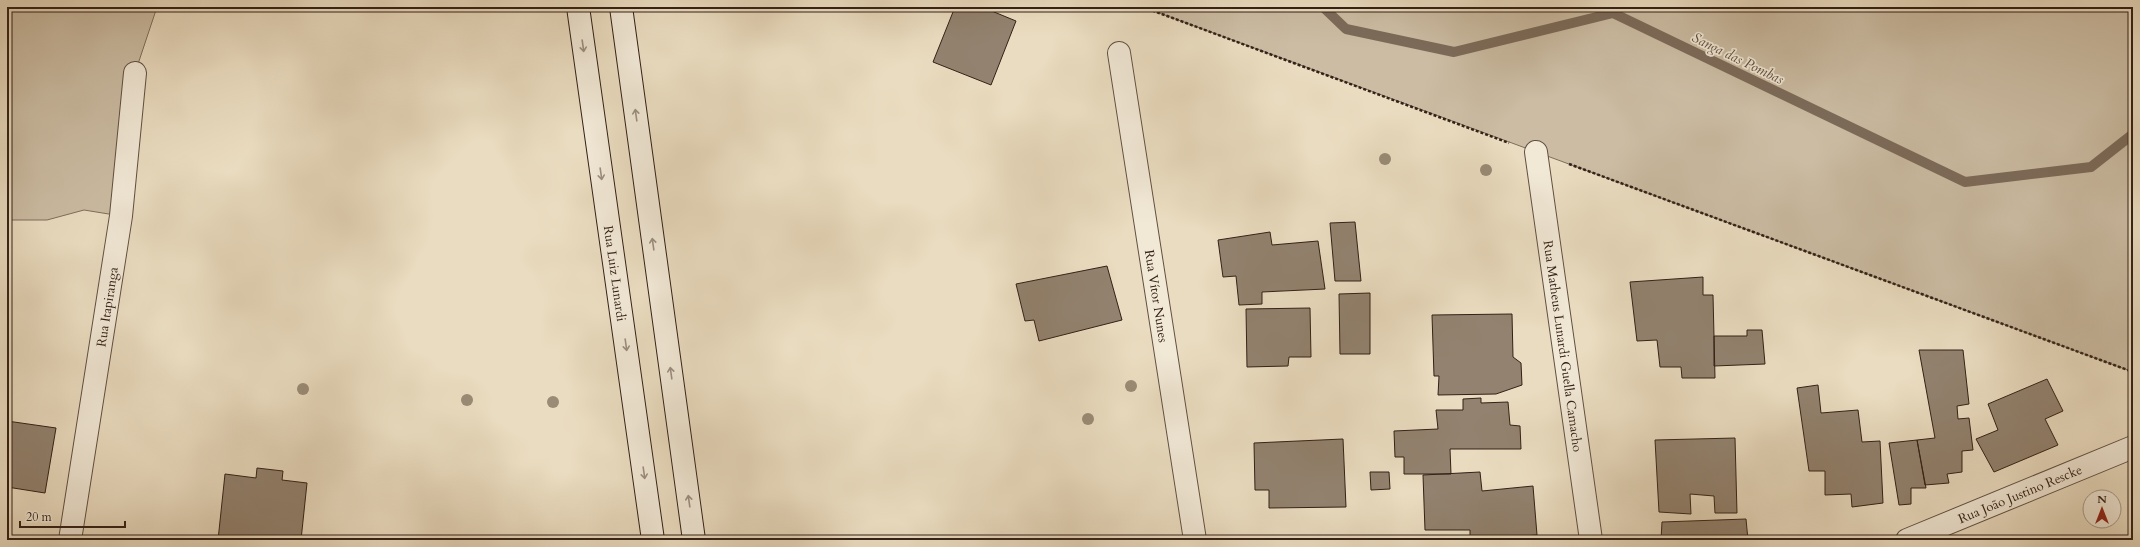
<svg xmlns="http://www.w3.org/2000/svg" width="2140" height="547" font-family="Cardo,serif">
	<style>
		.green { fill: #cbbca3; stroke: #7f6e5d }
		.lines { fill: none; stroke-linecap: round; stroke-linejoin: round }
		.stream { stroke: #7c6b5a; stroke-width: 10 }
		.building { fill: #92826f; stroke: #332117 }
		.street-casing { stroke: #615041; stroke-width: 24 }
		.secondary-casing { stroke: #332117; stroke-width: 24 }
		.path { stroke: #332117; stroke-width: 2.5; stroke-dasharray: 3 2; stroke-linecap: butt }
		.street { stroke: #f1e8d6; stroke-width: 22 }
		.secondary { stroke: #f1e8d6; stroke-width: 22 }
		.tree { fill: #9a8b76 }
		.oneway { stroke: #9c8e80 }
		.labels { text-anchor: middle; stroke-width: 3.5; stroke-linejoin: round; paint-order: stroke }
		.street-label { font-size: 13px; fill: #332117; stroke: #f1e8d6 }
		.water-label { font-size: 14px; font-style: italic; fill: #5d4c3e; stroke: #f1e8d6 }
	</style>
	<rect width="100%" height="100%" fill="#eadcc0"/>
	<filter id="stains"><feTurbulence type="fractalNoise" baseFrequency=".005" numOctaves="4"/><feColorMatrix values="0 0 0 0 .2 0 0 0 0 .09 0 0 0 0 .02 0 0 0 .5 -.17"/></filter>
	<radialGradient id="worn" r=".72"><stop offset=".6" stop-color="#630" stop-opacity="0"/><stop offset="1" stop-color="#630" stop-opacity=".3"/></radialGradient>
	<!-- green -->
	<path class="green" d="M12 7H157L135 73 121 216 84 210 47 220H10L7 218V21Z
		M1143 7H2133V372Z"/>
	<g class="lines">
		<!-- stream -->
		<path class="stream" d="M1323 7 1346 29 1454 52 1613 13 1965 182 2091 167 2133 134"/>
	</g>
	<!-- building -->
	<path class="building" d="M955 7H982L1016 21 991 85 933 62Z
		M1355 222 1361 281H1335L1330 223Z
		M1270 232 1272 245 1318 241 1325 289 1262 292V304L1239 305 1236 276 1223 277 1218 240Z
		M1107 266 1122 320 1039 341 1034 320 1025 321 1016 284Z
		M1703 277V295H1713L1715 378H1682L1681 367H1660L1657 340 1637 341 1630 282Z
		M1370 293V354H1340L1339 294Z
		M1310 308 1311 357H1289L1288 366 1247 367 1246 309Z
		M1512 314 1513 357 1521 363 1522 385 1496 394 1438 395 1439 376H1434L1432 315Z
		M1747 330H1762L1765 364 1714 366V336H1747Z
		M1919 350H1963L1969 404 1957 406 1958 419 1969 418 1973 450 1962 451V472L1947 474 1949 483 1925 485 1917 440 1935 438Z
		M2047 379 2063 411 2045 419 2058 445 1994 472 1976 439 1998 430 1988 404Z
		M1818 385 1821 413 1858 410 1862 442 1880 441 1883 503 1852 507 1851 494 1825 495V471H1809L1797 388Z
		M1481 398V403L1508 402 1510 425 1520 426 1521 449H1450L1451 474H1404V457H1395L1394 431 1438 429 1436 410H1463V399Z
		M7 421 56 428 45 493 7 487Z
		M1735 438 1737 513H1715L1714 496 1690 494 1691 514 1659 512 1655 440Z
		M1343 439 1346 507 1269 508V490H1255L1254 443Z
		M1917 440 1926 488H1911V504L1899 505 1889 443Z
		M257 468 283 471 282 480 307 483 301 540H218L225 474 256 478Z
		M1370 472H1389L1390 489 1371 490Z
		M1480 472 1482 491 1533 486 1537 535 1470 540V530H1425L1423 475Z
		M1746 519 1748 540H1661L1662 522Z
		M2133 535V540H2122Z"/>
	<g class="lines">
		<defs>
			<g id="street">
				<path id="s1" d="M1119 53 1195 540"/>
				<path id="s2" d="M1536 152 1591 540"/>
				<path id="s3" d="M70 540 121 216 135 73"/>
				<path id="s4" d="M1907 540 2133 447"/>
			</g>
			<g id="secondary">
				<path id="s5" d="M578 7 653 540"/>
				<path d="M621 7 694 540"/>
			</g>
		</defs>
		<!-- street casing -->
		<use href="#street" class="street-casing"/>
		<!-- secondary casing -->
		<use href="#secondary" class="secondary-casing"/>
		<!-- path -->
		<path class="path" d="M1143 7 1509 143
			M1569 164 2133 372"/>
		<!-- street -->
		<use href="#street" class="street"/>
		<!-- secondary -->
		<use href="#secondary" class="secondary"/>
	</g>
	<!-- trees -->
	<g class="tree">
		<circle cx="1385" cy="159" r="6"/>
		<circle cx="1486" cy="170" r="6"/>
		<circle cx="1131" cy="386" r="6"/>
		<circle cx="303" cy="389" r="6"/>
		<circle cx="467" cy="400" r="6"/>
		<circle cx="553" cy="402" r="6"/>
		<circle cx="1088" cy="419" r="6"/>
	</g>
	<!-- one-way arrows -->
	<defs><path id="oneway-shaft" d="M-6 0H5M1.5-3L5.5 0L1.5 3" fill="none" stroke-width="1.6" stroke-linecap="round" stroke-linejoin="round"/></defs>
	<g class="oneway">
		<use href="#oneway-shaft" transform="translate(583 46) rotate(82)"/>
		<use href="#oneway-shaft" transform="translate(636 115) rotate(-98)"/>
		<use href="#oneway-shaft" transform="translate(601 174) rotate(82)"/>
		<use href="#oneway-shaft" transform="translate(653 244) rotate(-98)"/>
		<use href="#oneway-shaft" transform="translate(626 345) rotate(82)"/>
		<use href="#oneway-shaft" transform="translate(671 373) rotate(-98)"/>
		<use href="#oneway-shaft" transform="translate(644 473) rotate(82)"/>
		<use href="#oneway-shaft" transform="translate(689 501) rotate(-98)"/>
	</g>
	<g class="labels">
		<!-- street labels -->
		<g class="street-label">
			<text dy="5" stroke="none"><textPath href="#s5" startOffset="269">Rua Luiz Lunardi</textPath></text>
			<text dy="5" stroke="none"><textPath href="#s1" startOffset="246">Rua Vítor Nunes</textPath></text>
			<text dy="5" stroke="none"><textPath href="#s3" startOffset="236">Rua Itapiranga</textPath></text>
			<text dy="5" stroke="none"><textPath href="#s2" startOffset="196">Rua Matheus Lunardi Guella Camacho</textPath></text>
			<text dy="5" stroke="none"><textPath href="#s4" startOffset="122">Rua João Justino Rescke</textPath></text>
		</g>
		<!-- water labels -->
		<g class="water-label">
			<text transform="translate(1738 58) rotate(26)" y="5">Sanga das Pombas</text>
		</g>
	</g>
	<!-- margin -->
	<rect width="2140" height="547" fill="none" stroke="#eadcc0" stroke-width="24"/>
	<rect x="8" y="8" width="2124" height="531" fill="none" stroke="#332117" stroke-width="2"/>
	<rect x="12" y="12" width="2116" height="523" fill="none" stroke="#332117"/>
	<!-- north arrow -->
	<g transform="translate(2102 509)"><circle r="19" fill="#f1e8d6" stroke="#a5988a"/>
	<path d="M0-3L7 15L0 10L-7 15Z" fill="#8f2418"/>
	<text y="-6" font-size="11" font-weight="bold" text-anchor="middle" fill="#332117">N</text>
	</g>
	<!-- scale -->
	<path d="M20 521v6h105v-6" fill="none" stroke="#332117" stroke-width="2"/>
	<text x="26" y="521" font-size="12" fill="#332117" stroke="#f1e8d6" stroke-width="3" paint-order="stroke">20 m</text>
	<rect width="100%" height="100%" filter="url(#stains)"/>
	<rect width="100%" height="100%" fill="url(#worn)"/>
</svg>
